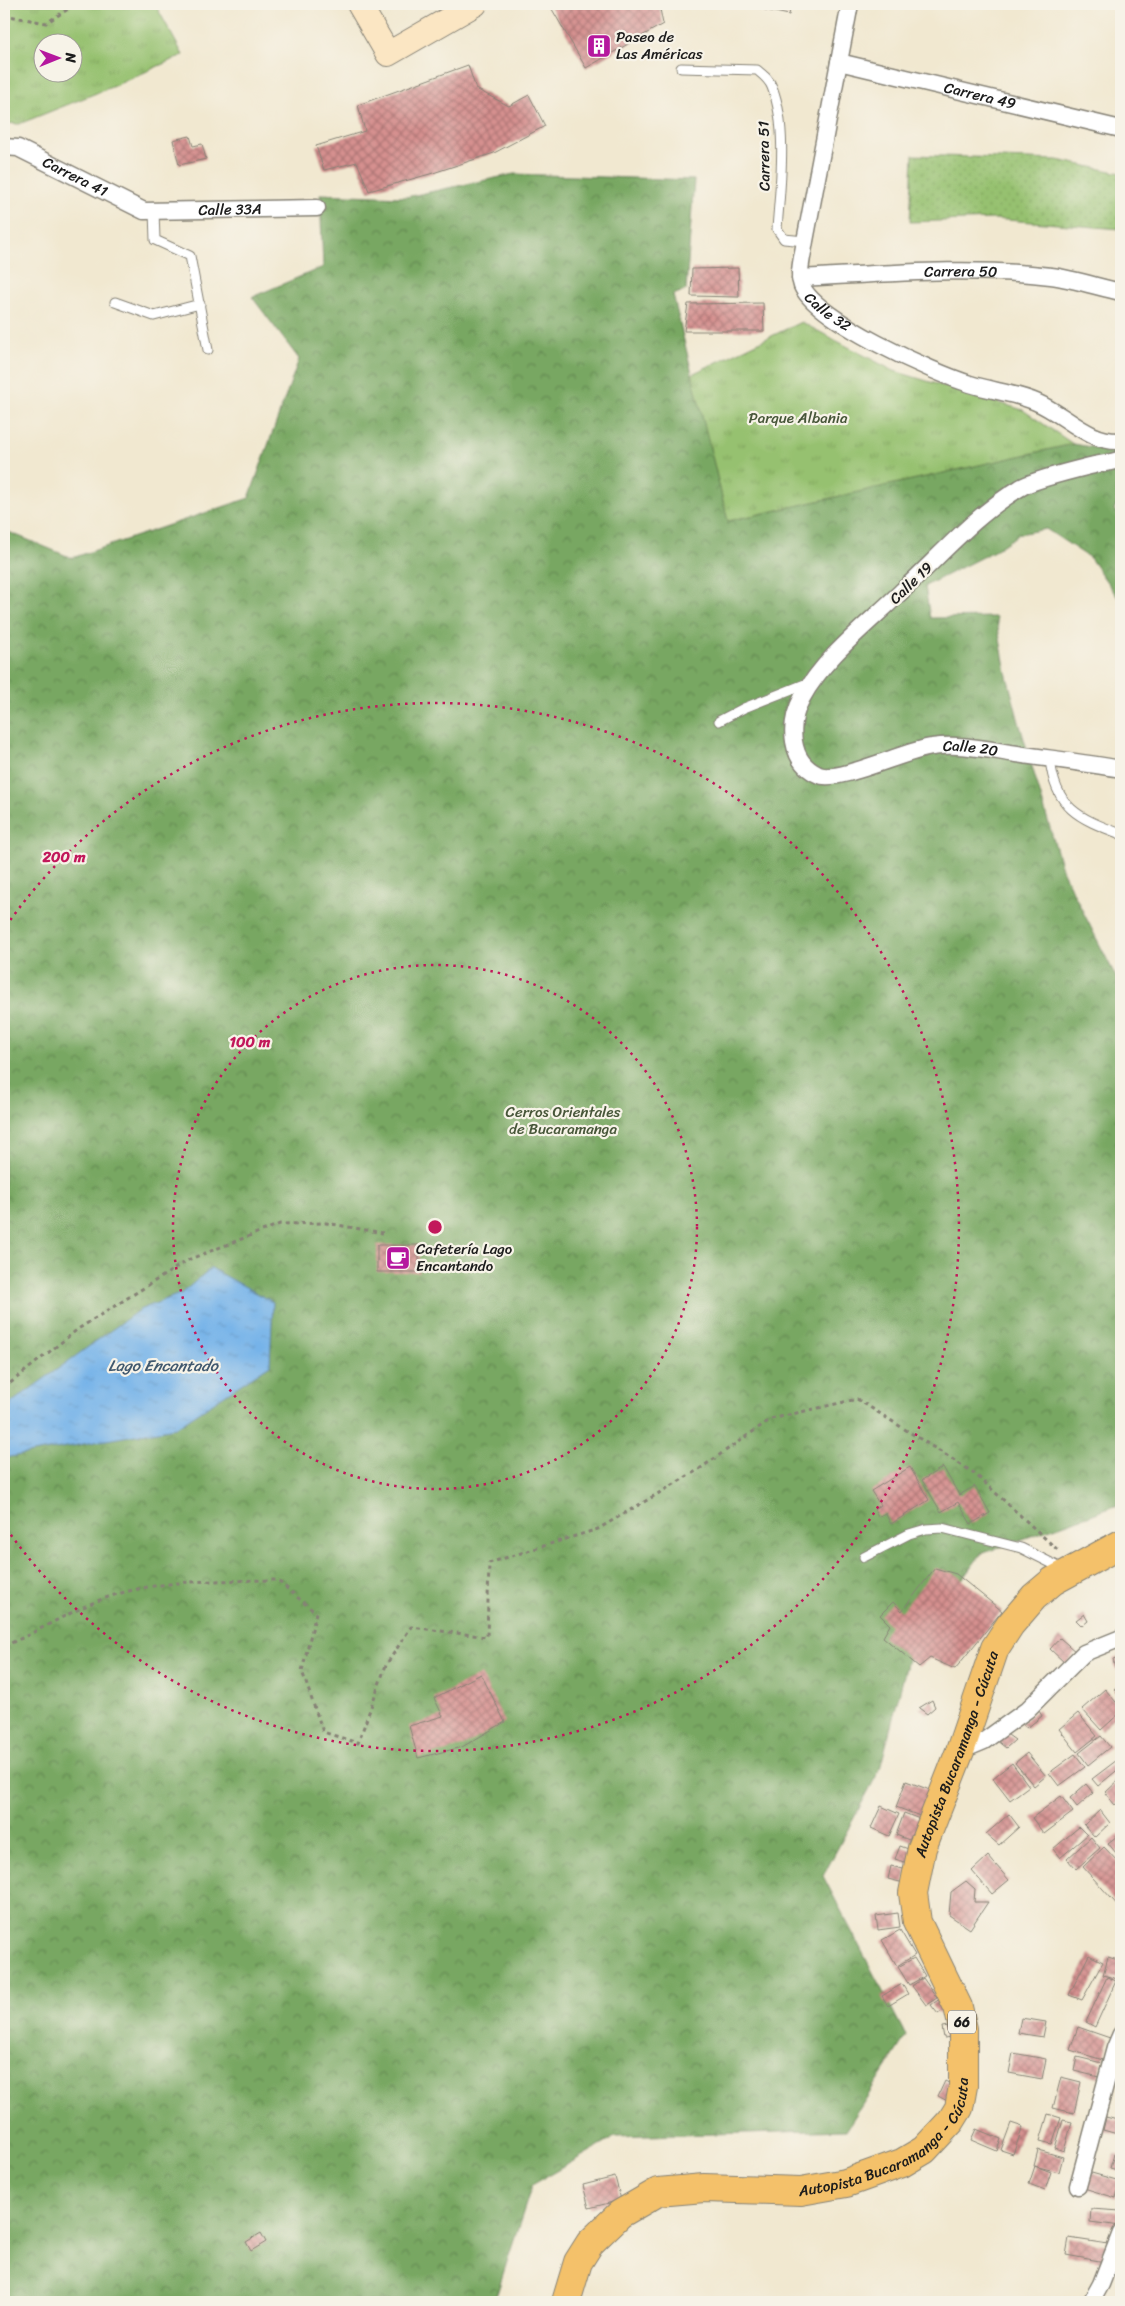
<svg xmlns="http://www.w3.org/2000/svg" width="1125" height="2306" font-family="Sriracha,sans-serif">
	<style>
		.grass { fill: url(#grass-dots); stroke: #596e46 }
		.forest { fill: url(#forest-crowns); stroke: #4a623f }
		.park { fill: url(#park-tufts); stroke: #596e46; fill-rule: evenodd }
		.water { fill: url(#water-ripples); stroke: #496882 }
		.building { fill: url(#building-cross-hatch) }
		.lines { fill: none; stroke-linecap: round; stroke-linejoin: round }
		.lane-casing { stroke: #868276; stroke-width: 11 }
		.street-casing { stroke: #868276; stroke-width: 19 }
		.secondary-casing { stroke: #868276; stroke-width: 26 }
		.highway-casing { stroke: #868276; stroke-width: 30 }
		.path { stroke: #868276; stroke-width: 3; stroke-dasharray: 4 4; stroke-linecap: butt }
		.lane { stroke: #fff; stroke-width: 9 }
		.street { stroke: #fff; stroke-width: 16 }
		.secondary { stroke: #fbe6c3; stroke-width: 24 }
		.highway { stroke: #f4c16a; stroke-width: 28 }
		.ring { fill: none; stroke: #c2185b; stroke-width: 2.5; stroke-dasharray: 2.5 5 }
		.labels { text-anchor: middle; stroke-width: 4.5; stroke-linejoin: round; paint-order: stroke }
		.shield { fill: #f7f3e8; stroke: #5e5c59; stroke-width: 1 }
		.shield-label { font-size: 14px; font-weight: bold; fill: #1c1c1c }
		.poi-label { font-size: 15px; fill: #1c1c1c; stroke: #f7f3e8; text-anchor: start }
		.street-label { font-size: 15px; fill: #1c1c1c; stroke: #f7f3e8 }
		.park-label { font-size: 15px; fill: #475639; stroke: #f7f3e8 }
		.water-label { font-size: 16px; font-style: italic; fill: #40586e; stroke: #f7f3e8 }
		.centre { fill: #c2185b; stroke: #f7f3e8; stroke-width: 2.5 }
		.ring-label { font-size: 15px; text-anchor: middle; font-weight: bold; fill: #c2185b; stroke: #f7f3e8; stroke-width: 4.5; stroke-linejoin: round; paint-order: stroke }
	</style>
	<defs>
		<pattern id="grass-dots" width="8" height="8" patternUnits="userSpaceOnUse" patternTransform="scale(1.25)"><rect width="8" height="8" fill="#96c16f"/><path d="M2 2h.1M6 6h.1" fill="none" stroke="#81a560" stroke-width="1.8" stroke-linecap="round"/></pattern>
		<pattern id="forest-crowns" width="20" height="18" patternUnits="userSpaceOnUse" patternTransform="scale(1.25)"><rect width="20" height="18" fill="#78a762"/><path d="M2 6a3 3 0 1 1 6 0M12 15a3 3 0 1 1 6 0" fill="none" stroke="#628750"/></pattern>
		<pattern id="park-tufts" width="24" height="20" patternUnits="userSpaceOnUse" patternTransform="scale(1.25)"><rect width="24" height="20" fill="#96c16f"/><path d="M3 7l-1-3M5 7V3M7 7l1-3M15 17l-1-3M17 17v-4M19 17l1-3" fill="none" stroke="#81a560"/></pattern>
		<pattern id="water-ripples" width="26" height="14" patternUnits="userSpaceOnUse" patternTransform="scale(1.25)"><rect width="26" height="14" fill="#76b3e9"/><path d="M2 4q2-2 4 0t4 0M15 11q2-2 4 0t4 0" fill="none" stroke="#6699c7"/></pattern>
		<pattern id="building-cross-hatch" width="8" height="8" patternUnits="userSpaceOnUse" patternTransform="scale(1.25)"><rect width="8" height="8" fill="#d5908f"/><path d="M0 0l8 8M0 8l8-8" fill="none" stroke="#ac7574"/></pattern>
	</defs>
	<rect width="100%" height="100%" fill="#f7f3e8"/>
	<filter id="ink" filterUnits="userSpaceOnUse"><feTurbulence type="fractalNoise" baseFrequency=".02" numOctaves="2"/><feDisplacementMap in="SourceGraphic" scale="10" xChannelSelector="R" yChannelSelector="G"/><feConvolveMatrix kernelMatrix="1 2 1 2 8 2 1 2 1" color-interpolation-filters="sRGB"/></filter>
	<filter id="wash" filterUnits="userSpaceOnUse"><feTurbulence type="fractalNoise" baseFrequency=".0096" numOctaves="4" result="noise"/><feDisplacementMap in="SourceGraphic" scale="20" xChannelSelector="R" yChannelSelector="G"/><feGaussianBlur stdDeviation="1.12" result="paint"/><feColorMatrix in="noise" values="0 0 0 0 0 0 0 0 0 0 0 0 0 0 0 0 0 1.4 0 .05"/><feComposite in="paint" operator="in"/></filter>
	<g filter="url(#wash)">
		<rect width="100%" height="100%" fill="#f1e8d0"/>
		<!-- grass -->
		<path class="grass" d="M913 155 1057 160 1121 173V229L994 219 910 222Z"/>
		<!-- forest -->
		<path class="forest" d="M514 174 694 180 686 290 673 295 728 521 1073 444 1121 452V495L1114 510 1121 515V602L1090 558 1046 529 1019 534 994 551 925 586 930 618 996 617 1006 672 1019 722 1063 872 1121 987V1504L981 1554 911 1648 880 1769 823 1876 906 2036 846 2130 615 2137 532 2185 494 2302H4V530L72 558 249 498 299 359 252 297 323 267 320 194 406 197Z"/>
		<!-- park -->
		<path class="park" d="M4 4H155L183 55 114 86 19 124 4 123ZM42 42H72V72H42Z
			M801 322 894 371 1023 410 1073 444 728 521 692 374Z"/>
		<!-- water -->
		<path class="water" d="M211 1268 273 1302 270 1365 175 1428 4 1458V1408L139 1310 182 1293Z"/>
		<g id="blocks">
			<!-- building -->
			<path class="building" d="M549 4H659L663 24 586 68Z
				M738 4H791L789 15Z
				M468 65 476 89 509 106 529 95 545 126 494 153 430 174 369 191 357 162 324 170 316 146 365 131 358 105Z
				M190 136 193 146 202 144 206 159 179 165 173 140Z
				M738 268 739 297 691 296 692 269Z
				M763 303 764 331H684L688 304Z
				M377 1245H419V1272H377Z
				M910 1467 929 1500 891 1524 885 1513 878 1517 874 1509 880 1505 871 1491Z
				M943 1467 959 1495 975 1486 990 1513 971 1524 958 1502 941 1512 922 1480Z
				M935 1568 956 1574 1002 1611 955 1669 930 1658 919 1667 883 1637 890 1625 880 1615 893 1602 902 1611Z
				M1084 1614 1088 1621 1082 1626 1076 1620Z
				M1060 1638 1076 1652 1066 1664 1050 1649Z
				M1121 1656V1668L1116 1670 1113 1659Z
				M481 1674 505 1722 462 1747 418 1758 409 1726 443 1716 434 1698Z
				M1121 1683V1697L1114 1690Z
				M1105 1689 1121 1708V1712L1101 1730 1082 1709Z
				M932 1700 935 1707 927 1714 919 1708Z
				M1038 1709 1042 1716 1027 1728 1021 1723Z
				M1078 1713 1097 1736 1077 1752 1059 1729Z
				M1001 1730 1015 1740 1006 1748 996 1740Z
				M1101 1736 1110 1747 1088 1765 1079 1753Z
				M1027 1753 1046 1776 1034 1786 1015 1763Z
				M1075 1754 1085 1767 1059 1786 1049 1773Z
				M1117 1760 1121 1767 1098 1786 1092 1779Z
				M1012 1763 1029 1786 1010 1800 993 1778Z
				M1121 1778V1799L1115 1805 1105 1793Z
				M906 1781 938 1793 928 1819 896 1807Z
				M1086 1784 1093 1793 1077 1807 1070 1798Z
				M1061 1796 1073 1812 1044 1834 1032 1818Z
				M881 1806 899 1814 889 1836 871 1828Z
				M1100 1810 1110 1823 1095 1837 1084 1825Z
				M904 1813 925 1821 917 1843 896 1835Z
				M1009 1814 1019 1827 999 1845 986 1834Z
				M1079 1827 1087 1835 1060 1858 1053 1849Z
				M1121 1833V1849L1116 1853 1108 1843Z
				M1091 1837 1100 1848 1076 1869 1067 1859Z
				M900 1846 914 1851 910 1864 895 1859Z
				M1104 1847 1119 1863 1121 1861V1909L1083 1867Z
				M988 1856 1009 1880 992 1894 972 1871Z
				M891 1866 907 1870 904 1883 888 1879Z
				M966 1881 975 1889 974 1902H988L970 1929 949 1915 951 1892Z
				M898 1913 900 1927 878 1930 876 1916Z
				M900 1930 915 1955 897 1966 882 1940Z
				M1089 1955 1103 1962 1082 2000 1069 1995Z
				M1108 1957 1121 1961V1980L1103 1975Z
				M914 1958 925 1976 909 1985 898 1967Z
				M1107 1977 1116 1981 1095 2027 1086 2022Z
				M923 1978 937 1998 926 2005 912 1986Z
				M902 1984 908 1994 888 2006 882 1996Z
				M944 1996 950 2005 938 2014 931 2005Z
				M1021 2018 1046 2022 1043 2037 1018 2033Z
				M955 2025 957 2036 944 2038 942 2027Z
				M1078 2027 1110 2038 1103 2060 1070 2050Z
				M1013 2053 1046 2059 1042 2079 1009 2073Z
				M1077 2057 1102 2063 1099 2077 1074 2071Z
				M1061 2077 1081 2082 1074 2113 1053 2108Z
				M945 2081 959 2088 951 2103 938 2096Z
				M1048 2114 1061 2118 1052 2144 1040 2141Z
				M1106 2117 1121 2121V2135L1103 2130Z
				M1063 2120 1072 2122 1064 2151 1055 2148Z
				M1011 2123 1023 2127 1013 2154 1001 2150Z
				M976 2129 1001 2139 997 2151 971 2140Z
				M1038 2150 1063 2157 1059 2172 1034 2166Z
				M1114 2154 1121 2156V2171L1110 2168Z
				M1035 2166 1051 2172 1045 2190 1029 2184Z
				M1088 2172 1120 2181 1116 2198 1084 2188Z
				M615 2177 621 2200 589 2208 583 2185Z
				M1091 2209 1121 2211V2226L1090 2222Z
				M261 2233 266 2242 251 2251 246 2242Z
				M1069 2238 1108 2244 1105 2262 1066 2255Z"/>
		</g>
	</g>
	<g filter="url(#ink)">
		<use href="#blocks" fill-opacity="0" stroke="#868276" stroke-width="1"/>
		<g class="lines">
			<defs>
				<path id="lane" d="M681 68 757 70C763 75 769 79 772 87 788 127 780 187 777 229L784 239 805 241
					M154 211 155 240 190 256 208 350
					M115 302 154 316 200 304
					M719 721 744 708 810 682
					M1050 759C1055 808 1078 818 1121 834
					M864 1557 909 1534 926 1529 942 1528 1021 1548 1065 1570"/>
				<g id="street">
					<path id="s1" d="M850 4 805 241C803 255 797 273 802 286 816 320 934 373 970 384 992 391 1015 393 1036 402 1065 414 1088 443 1121 441"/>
					<path id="s2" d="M839 62 1121 129"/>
					<path id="s3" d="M4 147 18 148 144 211 317 208"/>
					<path id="s4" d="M800 278C883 274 968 266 1051 276 1074 279 1098 287 1121 292"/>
					<path id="s5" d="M1121 459C1112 463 1103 463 1094 465 1078 469 1032 480 1020 488 975 515 940 556 901 592 868 624 824 657 802 698 788 724 789 762 819 775 839 783 906 750 932 747 960 743 989 750 1017 754 1052 759 1086 763 1121 769"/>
					<path d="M960 1751 984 1741 1027 1710 1084 1653 1121 1638"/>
					<path d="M1078 2186 1115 2048 1121 2034"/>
					<path d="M1091 2302 1101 2284 1121 2233"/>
				</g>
				<path id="secondary" d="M359 4 388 54 475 4"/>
				<g id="highway">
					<path id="s6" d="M566 2302 578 2262 590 2243 620 2214 658 2192 704 2188 801 2191 846 2183 902 2163 924 2150 951 2121 959 2108 963 2086V2029L958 2007 917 1922 913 1893 922 1848 960 1751 995 1648 1010 1625 1034 1597 1053 1581 1121 1544"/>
				</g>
			</defs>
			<!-- lane casing -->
			<use href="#lane" class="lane-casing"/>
			<!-- street casing -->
			<use href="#street" class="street-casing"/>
			<!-- secondary casing -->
			<use href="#secondary" class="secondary-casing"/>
			<!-- highway casing -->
			<use href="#highway" class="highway-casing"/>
			<!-- path -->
			<path class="path" d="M4 15 46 23 76 4
				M4 1388 78 1329 190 1259 280 1224 326 1223 383 1233
				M4 1646C45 1629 81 1603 125 1592 174 1579 227 1581 277 1580L316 1613 302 1671 323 1732 358 1743 386 1665 411 1627 487 1637 489 1563 598 1529 698 1470 771 1419 857 1399 974 1473 1060 1552"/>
			<!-- lane -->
			<use href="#lane" class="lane"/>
			<!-- street -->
			<use href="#street" class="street"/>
			<!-- secondary -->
			<use href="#secondary" class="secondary"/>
			<!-- highway -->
			<use href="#highway" class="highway"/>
		</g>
	</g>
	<!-- distance rings -->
	<g class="ring">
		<circle cx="435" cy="1227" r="262"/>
		<path d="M6 926A524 524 0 1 1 6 1528"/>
	</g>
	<!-- icons -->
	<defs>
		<symbol id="building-square" viewBox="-11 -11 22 22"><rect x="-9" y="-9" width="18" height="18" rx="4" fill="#b5179e" stroke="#f7f3e8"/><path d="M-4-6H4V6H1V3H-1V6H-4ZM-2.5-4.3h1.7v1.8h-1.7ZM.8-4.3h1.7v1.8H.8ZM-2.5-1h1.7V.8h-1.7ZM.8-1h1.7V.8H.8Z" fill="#fff"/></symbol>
		<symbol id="cafe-square" viewBox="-11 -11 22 22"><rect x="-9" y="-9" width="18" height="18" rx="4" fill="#b5179e" stroke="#f7f3e8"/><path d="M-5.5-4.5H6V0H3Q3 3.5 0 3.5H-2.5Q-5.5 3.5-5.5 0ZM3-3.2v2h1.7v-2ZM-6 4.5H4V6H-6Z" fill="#fff"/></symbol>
	</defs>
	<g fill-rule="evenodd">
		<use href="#building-square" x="585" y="32" width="28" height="28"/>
		<use href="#cafe-square" x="384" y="1244" width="28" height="28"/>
	</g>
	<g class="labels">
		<!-- shield labels -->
		<rect class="shield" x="948" y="2010.5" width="28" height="23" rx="4"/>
		<g class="shield-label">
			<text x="962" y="2027">66</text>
		</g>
		<!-- poi labels -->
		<g class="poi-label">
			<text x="616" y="42">Paseo de<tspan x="616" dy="17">Las Américas</tspan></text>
			<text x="416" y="1254">Cafetería Lago<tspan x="416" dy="17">Encantando</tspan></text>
		</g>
		<!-- street labels -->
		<g class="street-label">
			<text dy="5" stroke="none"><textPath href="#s2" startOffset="145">Carrera 49</textPath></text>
			<text transform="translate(764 156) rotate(-91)" y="5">Carrera 51</text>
			<text dy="5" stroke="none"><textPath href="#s3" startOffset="78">Carrera 41</textPath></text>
			<text dy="5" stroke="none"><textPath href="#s3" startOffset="241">Calle 33A</textPath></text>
			<text dy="5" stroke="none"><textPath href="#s4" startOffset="161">Carrera 50</textPath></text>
			<text dy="5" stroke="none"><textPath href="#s1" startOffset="324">Calle 32</textPath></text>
			<text transform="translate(911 583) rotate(-44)" y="5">Calle 19</text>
			<text dy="5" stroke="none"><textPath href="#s5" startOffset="654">Calle 20</textPath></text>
			<text dy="5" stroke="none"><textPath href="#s6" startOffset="850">Autopista Bucaramanga - Cúcuta</textPath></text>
			<text dy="5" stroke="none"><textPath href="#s6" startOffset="400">Autopista Bucaramanga - Cúcuta</textPath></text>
		</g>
		<!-- park labels -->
		<g class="park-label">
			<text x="798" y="423">Parque Albania</text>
			<text x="563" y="1117">Cerros Orientales<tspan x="563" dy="17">de Bucaramanga</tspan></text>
		</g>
		<!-- water labels -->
		<g class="water-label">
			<text x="163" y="1371">Lago Encantado</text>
		</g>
	</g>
	<circle cx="435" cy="1227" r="8" class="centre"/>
	<g class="ring-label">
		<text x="64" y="862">200 m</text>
		<text x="250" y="1047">100 m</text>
	</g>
	<!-- margin -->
	<rect width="1125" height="2306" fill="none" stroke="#f7f3e8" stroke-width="20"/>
	<!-- north arrow -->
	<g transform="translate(58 58) rotate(89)"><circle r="24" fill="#f7f3e8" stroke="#9f9d96"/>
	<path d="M0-4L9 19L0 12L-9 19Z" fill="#b5179e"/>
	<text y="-8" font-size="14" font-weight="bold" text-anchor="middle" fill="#1c1c1c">N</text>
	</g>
</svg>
